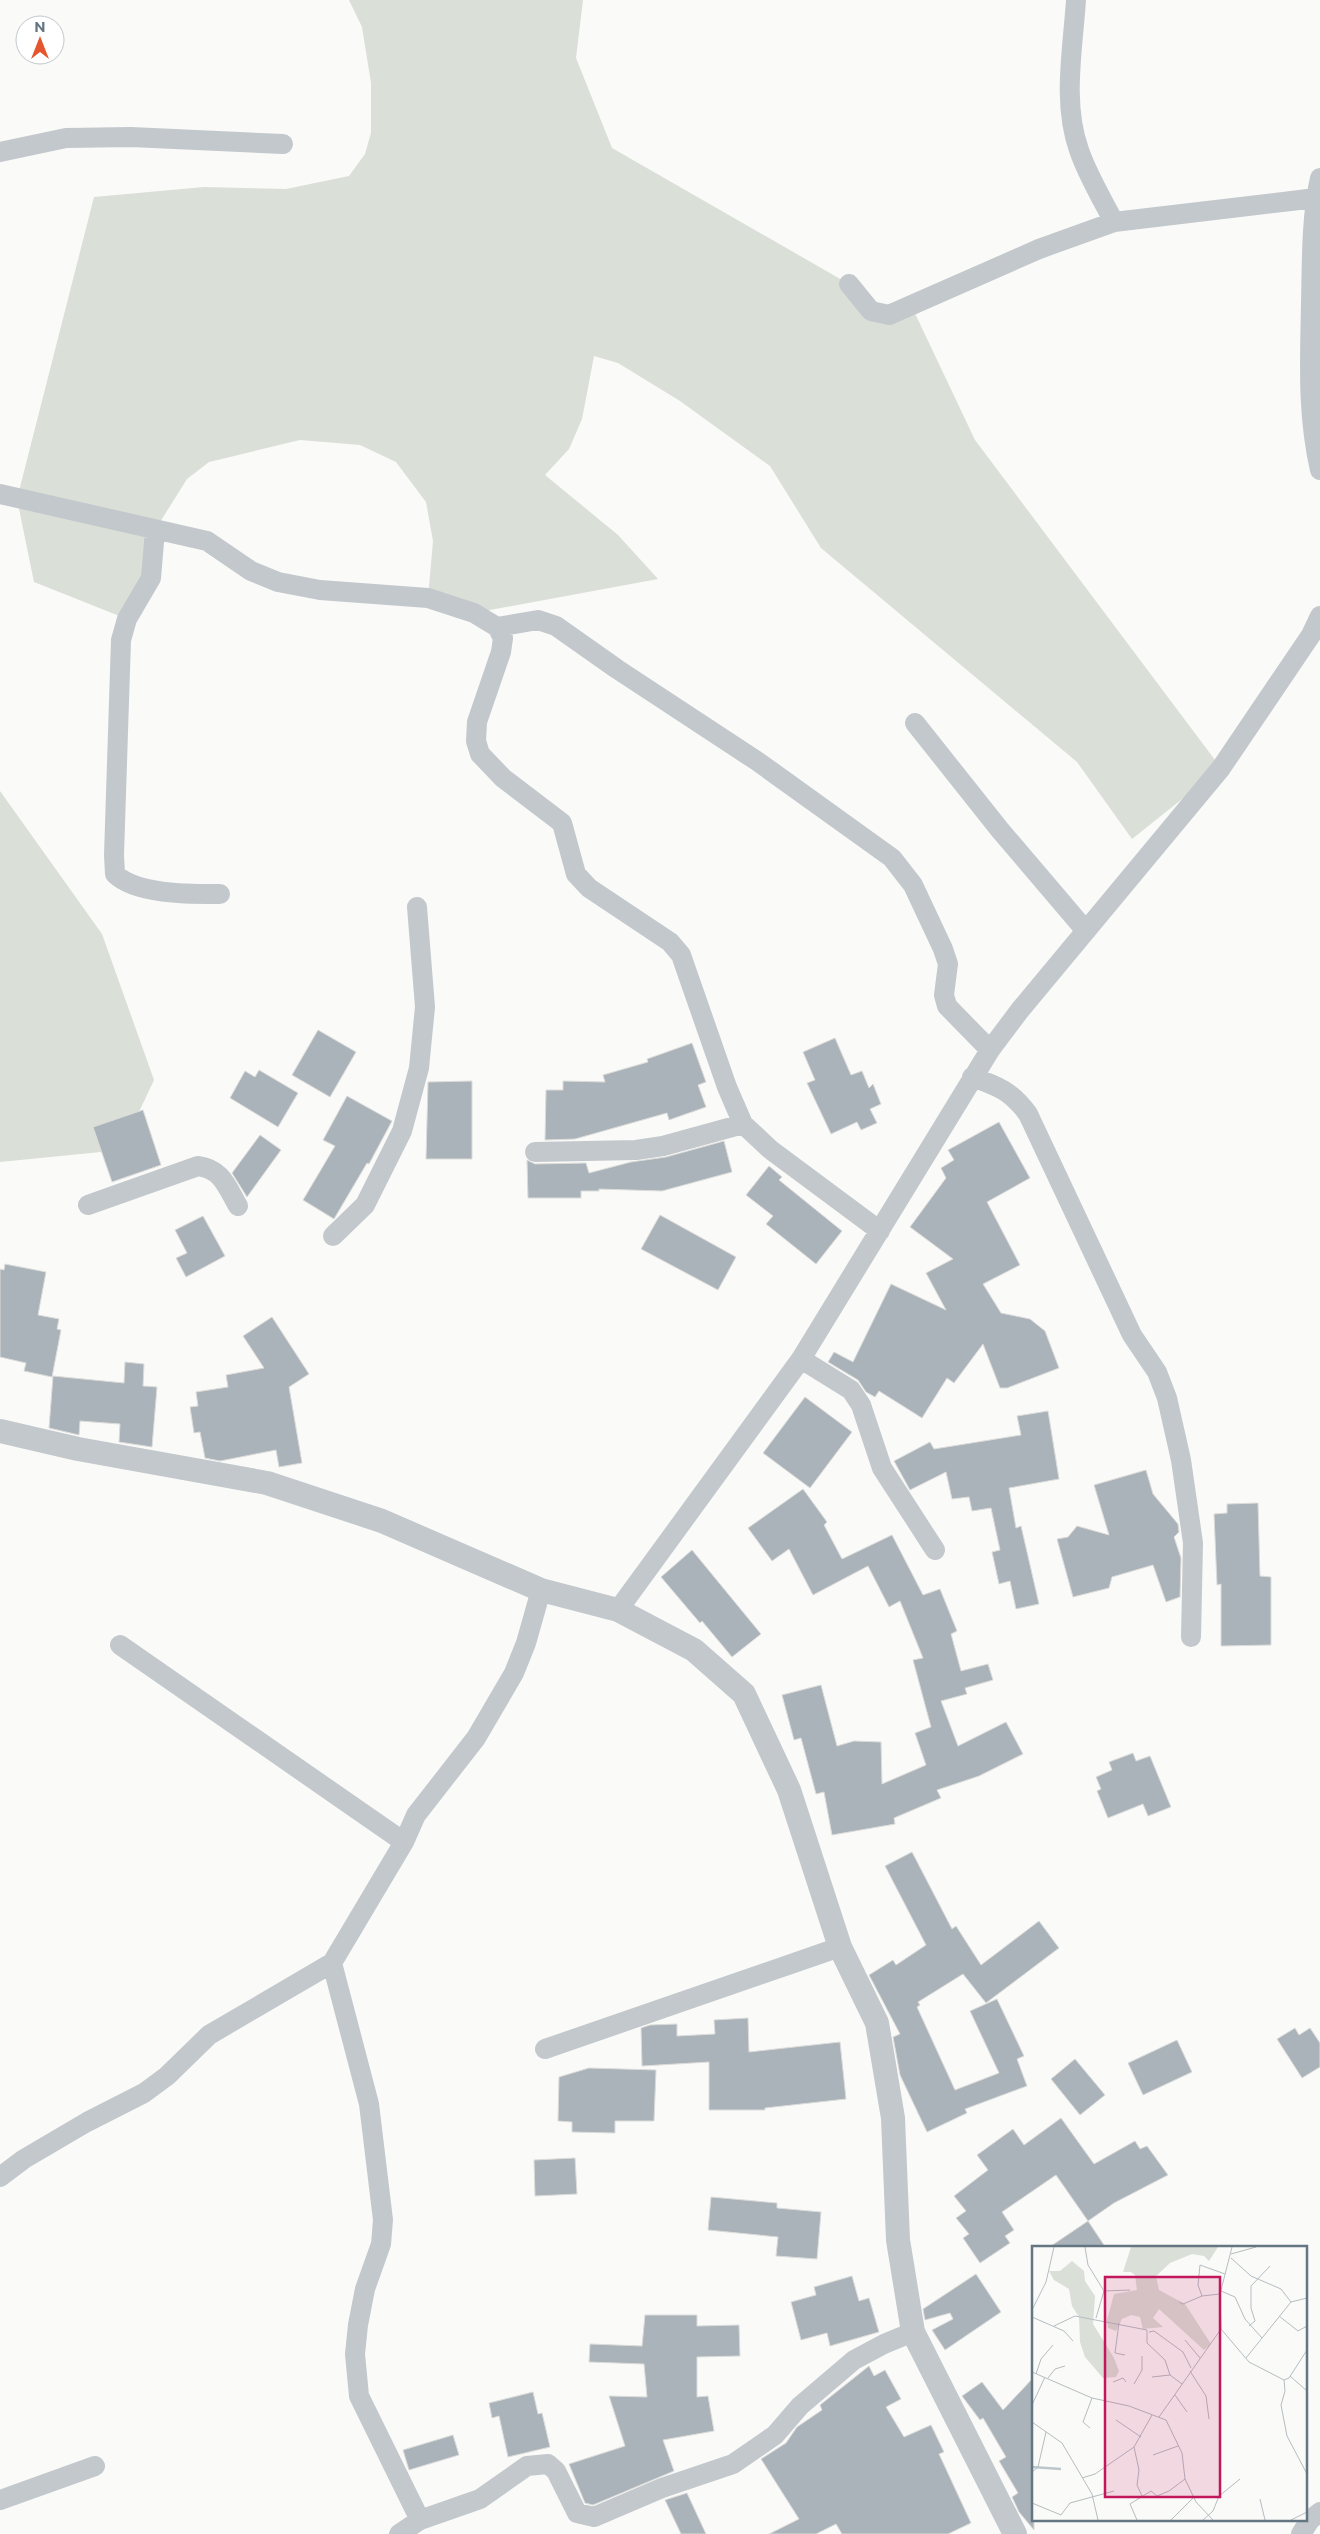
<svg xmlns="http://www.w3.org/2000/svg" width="1320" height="2534" font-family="Montserrat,sans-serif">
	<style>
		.green { fill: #dadfd7 }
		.building { fill: #aab3b9; stroke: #dcdcda }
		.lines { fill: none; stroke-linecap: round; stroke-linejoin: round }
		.minor { stroke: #c3c8cc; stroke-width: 20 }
		.tertiary { stroke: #c3c8cc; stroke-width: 24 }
		.inset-river { fill: none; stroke: #bbc7cb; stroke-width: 2.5 }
		.inset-road { fill: none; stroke: #b5bdc2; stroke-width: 1 }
		.view { fill: #c2185b; fill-opacity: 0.15; stroke: #c2185b; stroke-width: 2.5 }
		.inset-edge { fill: none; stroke: #657683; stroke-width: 2.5 }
	</style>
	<rect width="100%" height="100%" fill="#fafaf8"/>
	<!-- green -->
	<path class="green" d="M349 0H583L576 58 612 148 849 284 871 311 911 305 975 440 1221 768 1132 839 1077 762 821 548 770 466 680 401 618 363 594 356 582 419 569 449 545 475 618 535 658 579 474 613 428 598 433 541 426 502 396 462 360 445 300 440 209 462 187 479 155 530 153 559 127 619 34 582 17 499 94 197 204 187 286 189 349 176 365 154 371 133V83L362 27Z
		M0 791 102 934 154 1080 121 1150 0 1162Z"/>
	<!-- building -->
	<path class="building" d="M318 1030 356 1052 330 1097 292 1075Z
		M835 1038 851 1075 862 1071 869 1088 873 1084 881 1104 870 1109 877 1123 861 1130 857 1122 831 1134 807 1083 815 1080 803 1052Z
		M692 1043 706 1082 698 1085 706 1107 669 1120 667 1113 575 1139 545 1140 546 1090H563V1081L605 1082 603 1075 648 1062 647 1059Z
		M259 1070 298 1093 278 1127 230 1098 245 1071 255 1077Z
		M472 1081V1159H426L428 1082Z
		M347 1096 392 1121 369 1164 367 1163 334 1219 303 1200 335 1146 323 1140Z
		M143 1110 161 1165 112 1182 93 1127Z
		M999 1122 1030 1178 987 1202 1020 1265 983 1284 1001 1313 1030 1319 1045 1331 1059 1368 1007 1388H1000L983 1344 954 1383 947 1378 922 1418 879 1391 875 1397 866 1392 858 1380 828 1362 834 1352 853 1362 891 1284 946 1310 926 1273 953 1259 910 1227 946 1178 941 1168 954 1160 948 1150Z
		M260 1135 281 1150 247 1197 232 1173Z
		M724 1141 732 1172 662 1191 599 1189V1191H581V1198H528L527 1160 535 1164 586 1163 589 1173 631 1162 666 1157Z
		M769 1166 782 1177 779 1180 842 1231 816 1264 766 1224 773 1216 746 1195Z
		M660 1215 736 1257 718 1290 641 1249Z
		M203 1216 225 1256 186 1277 176 1258 187 1253 175 1230Z
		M5 1264 46 1272 38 1315 59 1319 57 1329 61 1330 52 1377 24 1371 26 1363 0 1357V1269L4 1270Z
		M272 1317 309 1374 289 1387 302 1463 279 1467 276 1450 220 1461 205 1458 200 1432 194 1433 190 1407 198 1406 196 1392 228 1387 226 1375 264 1368 243 1336Z
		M125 1362 144 1364 143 1386 157 1387 152 1447 119 1442 120 1424 80 1421 79 1435 49 1428 53 1376 124 1383Z
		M805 1397 852 1432 810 1488 763 1453Z
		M1048 1411 1059 1479 1009 1488 1016 1528 1021 1526 1039 1604 1016 1609 1010 1581 999 1584 992 1552 1000 1550 991 1508 972 1511 969 1497 952 1499 946 1472 910 1490 894 1461 930 1442 934 1449 1021 1435 1017 1416Z
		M1146 1470 1153 1494 1178 1524 1179 1532 1174 1537 1181 1558 1180 1597 1166 1602 1153 1565 1112 1577 1109 1588 1073 1597 1057 1539 1068 1537 1077 1526 1109 1535 1094 1485Z
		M803 1489 827 1522 824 1525 842 1559 892 1535 923 1595 940 1589 957 1631 951 1634 961 1671 988 1664 993 1680 965 1688 967 1694 941 1701 958 1746 1006 1722 1023 1754 979 1776 937 1790 941 1798 894 1818 895 1824 832 1835 824 1792 816 1794 801 1738 794 1740 782 1695 821 1685 837 1746 854 1741 881 1742 882 1784 926 1765 915 1733 931 1727 913 1660 923 1658 900 1601 889 1607 868 1566 813 1595 789 1549 772 1561 748 1528Z
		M1258 1503 1260 1576 1271 1577V1645L1221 1646V1584L1217 1585 1214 1514 1227 1513V1504Z
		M692 1550 761 1634 732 1657 702 1621 700 1623 661 1577Z
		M1133 1753 1136 1761 1150 1756 1171 1807 1148 1816 1143 1804 1108 1818 1097 1791 1101 1789 1096 1777 1112 1770 1109 1762Z
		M912 1852 952 1929 956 1926 981 1965 1039 1921 1059 1948 986 2003 963 1974 918 2002 920 2005 917 2007 955 2090 999 2073 970 2011 997 1999 1024 2056 1017 2059 1027 2086 965 2109 967 2113 927 2132 900 2075 893 2037 900 2034 869 1975 893 1960 896 1965 926 1945 885 1866Z
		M748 2018 749 2052 840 2042 846 2099 765 2108V2110H709V2062L642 2066 641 2028 650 2025 677 2024V2036L715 2034 714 2020Z
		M1295 2028 1299 2035 1310 2028 1320 2043V2067L1302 2078 1277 2039Z
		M1177 2040 1192 2072 1143 2095 1128 2063Z
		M1075 2059 1105 2095 1080 2115 1051 2079Z
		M589 2068 656 2070 654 2121H615V2133L572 2132V2122L558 2121 559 2077Z
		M1061 2118 1094 2164 1135 2141 1140 2149 1147 2146 1168 2175 1114 2203 1088 2221 1056 2175 1002 2212 1014 2230 1005 2236 1010 2243 980 2263 963 2238 969 2234 956 2218 966 2211 954 2196 988 2170 977 2155 1013 2129 1024 2145Z
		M575 2158 577 2194 535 2196 534 2160Z
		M711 2197 777 2203V2208L821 2212 817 2259 776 2256 778 2237 708 2230Z
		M1088 2221 1106 2248H1048Z
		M976 2274 1001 2312 945 2350 932 2330 953 2319 950 2313 925 2320 923 2309Z
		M852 2276 859 2301 869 2298 879 2332 830 2346 827 2333 801 2340 791 2302 816 2295 814 2287Z
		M645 2315H697V2326L739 2325 740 2356 697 2357V2397L708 2396 714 2431 663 2440 674 2471 593 2505 585 2503 569 2464 625 2446 609 2396 647 2397 644 2364 589 2362 590 2344 642 2346Z
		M869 2366 874 2376 885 2370 901 2399 886 2407 904 2437 931 2425 944 2452 939 2454 971 2523 948 2534H842L836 2524 816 2534H769L799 2519 761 2459 786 2443 797 2427 822 2410 820 2405Z
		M1034 2377V2530L1019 2512 1012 2497 1018 2493 999 2461 1006 2457 983 2418 980 2420 962 2396 982 2382 1003 2410Z
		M533 2392 538 2414 542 2413 550 2447 508 2457 499 2416 492 2418 489 2403Z
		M453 2435 459 2455 409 2470 403 2450Z
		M687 2493 706 2534H681L665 2500Z"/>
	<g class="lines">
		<!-- minor -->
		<path class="minor" d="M1076 0C1073 48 1062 103 1079 150 1087 174 1102 199 1114 222
			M0 152 66 138 131 137 283 144
			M1320 178C1311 219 1312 262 1311 303 1310 361 1307 413 1320 470
			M849 284 871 311 889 315 1039 249 1114 222 1316 198
			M0 494 207 541 251 571 278 582 320 590 428 598 474 613 497 627 503 638 501 652 477 722 476 741 480 754 503 778 562 823 576 874 589 888 670 942 681 955 727 1087 743 1124 771 1150 880 1231
			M155 530 151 578 127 619 121 640 114 855 115 874C137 895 191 894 220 894
			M497 627 538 620 556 626 617 669 757 761 892 858 913 885 943 949 948 964 944 995 947 1006 990 1050
			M915 723 1000 830 1086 931
			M972 1077C998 1086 1011 1091 1028 1114L1132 1335 1157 1372 1167 1398 1181 1460 1193 1543 1191 1637
			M535 1152 636 1150 663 1146 743 1124
			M88 1205 198 1166C222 1169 227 1187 238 1206
			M333 1236 365 1205 402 1131 419 1068 425 1007 417 907
			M801 1359 851 1390 861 1405 882 1468 935 1550
			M618 1610 801 1359 990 1050 1020 1010 1221 768 1311 635 1320 616
			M120 1645 404 1842
			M332 1963 369 2104 383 2220 381 2244 365 2289 358 2325 355 2354 359 2396 420 2520
			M545 2049 840 1947
			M0 2177 24 2159 87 2122 144 2093 167 2076 209 2035 332 1963 404 1842 416 1815 476 1738 514 1673 526 1643 541 1590
			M0 2500 95 2466
			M399 2534 420 2520 480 2499 527 2466 548 2464 556 2471 577 2513 594 2517 662 2488 733 2464 775 2435 800 2406 854 2360 884 2344 913 2332
			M1301 2534 1310 2520 1320 2512"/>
		<!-- tertiary -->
		<path class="tertiary" d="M0 1431 78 1449 267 1483 382 1521 541 1590 618 1610 694 1650 744 1694 789 1790 840 1947 877 2023 893 2118 898 2240 913 2332 1015 2534"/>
	</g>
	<!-- overview -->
	<g transform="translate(1032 2246)">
		<rect width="275" height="275" fill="#fafaf8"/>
		<path d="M99 1H186L177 15 172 10 160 8 138 17 124 30 127 44 153 58 179 98 172 104 127 63 121 72 131 81 111 83 108 71 99 69 90 73 84 85 76 82 75 74 82 48 105 44 103 29 99 26H91ZM40 15 52 25 53 35 63 50 61 78 82 112 87 125 84 131 71 132 53 111 48 96 47 71 40 60 37 43 22 34 17 25H28Z" fill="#dadfd7"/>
		<path class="inset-river" d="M0 221 29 223"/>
		<path class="inset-road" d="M53 1 56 19 72 45M199 8 224 1M199 12 219 30 249 43 259 56M72 45 98 44M189 45 203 51 213 73 230 92M170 50 166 39 168 19 193 28M147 56 151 58 170 50 188 48M0 64 14 36 22 1M247 70 266 85 275 80M0 71 32 85 41 95M64 72 72 45M87 77 83 107 93 109M22 80 43 70 115 84V97L133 114 138 129 150 138M217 80 223 75 219 62V40L238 20M189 83 217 116 252 134 257 132 275 104M117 86 122 85 151 106 159 122M153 94 168 112M214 112 259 56 275 52M158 125 174 150 177 173M0 126 60 152 97 160 134 174 150 207 153 233 164 256 181 274M4 128 9 113 21 99M258 130 275 145M120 131 138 129M16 132 23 123 33 120M252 134 253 145 249 159 255 190 275 228M81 136 91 132 94 136M102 138 110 124V110M143 149 155 166M0 159 13 131M127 171 189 83 188 48 200 1M84 174 109 191M0 176 30 197 60 248 66 274M58 182 51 176 60 152M102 201 107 224 105 239 110 250M121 209 146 200M0 226 6 221 14 186M50 232 63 228 102 201 120 169M228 253 233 274M0 257 29 269 38 257 82 245M105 274 98 258 119 245 125 250 137 245 153 233M139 274 162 251M171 274 181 265 187 250 208 233M259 274 275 266"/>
		<path class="view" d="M73 31H188V251H73Z"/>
		<rect width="275" height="275" class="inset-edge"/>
	</g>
	<!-- north arrow -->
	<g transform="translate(40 40)"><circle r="24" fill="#ffffff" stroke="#c1c8cd"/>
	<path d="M0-4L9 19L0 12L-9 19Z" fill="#e4572e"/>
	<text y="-8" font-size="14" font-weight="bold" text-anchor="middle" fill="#657683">N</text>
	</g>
</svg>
